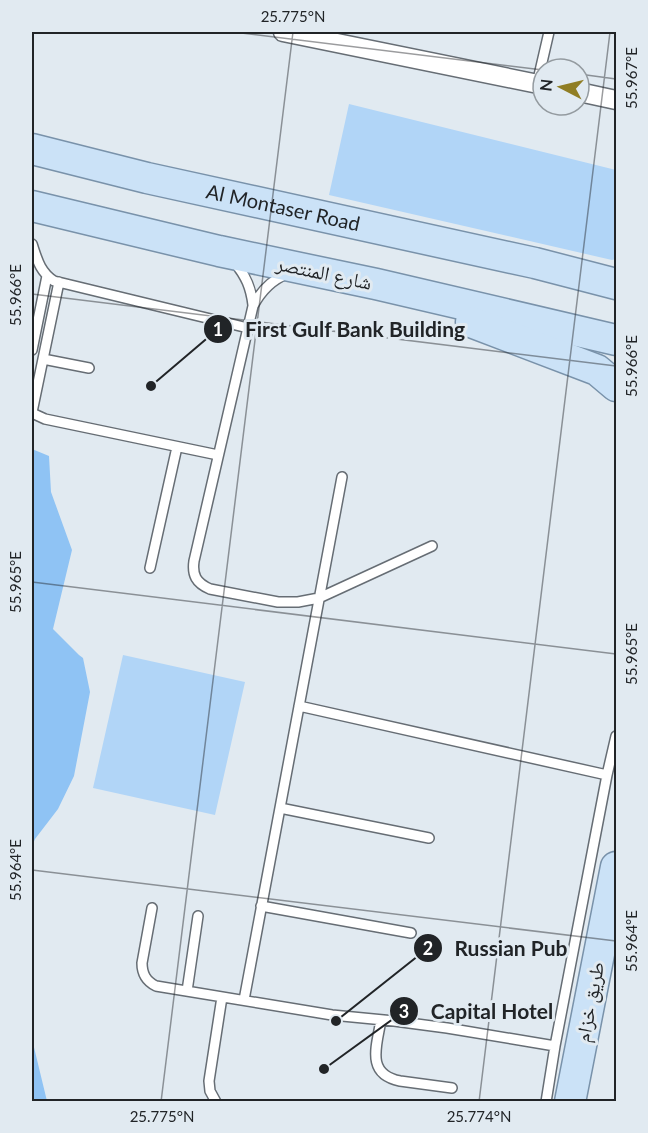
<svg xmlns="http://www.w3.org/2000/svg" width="648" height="1133" font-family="Lato,'Noto Naskh Arabic',sans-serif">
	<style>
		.green { fill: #b1d5f7 }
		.water { fill: #8fc3f4 }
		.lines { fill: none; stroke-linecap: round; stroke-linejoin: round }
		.lane-casing { stroke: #666d74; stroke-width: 12 }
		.street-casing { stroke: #666d74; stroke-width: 21 }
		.primary-casing { stroke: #7992aa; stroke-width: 33 }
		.lane { stroke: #fff; stroke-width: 9 }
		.street { stroke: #fff; stroke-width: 18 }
		.primary { stroke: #cbe2f7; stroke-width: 30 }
		.ticks { fill: none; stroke: #212427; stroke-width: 1.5; stroke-opacity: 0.45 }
		.labels { text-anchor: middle; stroke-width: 6; stroke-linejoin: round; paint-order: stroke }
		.street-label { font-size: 20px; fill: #212427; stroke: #e1eaf1 }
		.leader { fill: none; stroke: #212427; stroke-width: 2 }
		.callout-dot { fill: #212427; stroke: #e1eaf1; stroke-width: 2 }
		.mark-label { font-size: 18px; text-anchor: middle; font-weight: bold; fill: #fff }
		.callout-label { font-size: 21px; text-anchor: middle; font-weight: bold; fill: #212427; stroke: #e1eaf1; stroke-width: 6; stroke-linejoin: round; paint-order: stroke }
		.neatline { fill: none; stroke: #212427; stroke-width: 2 }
		.ticks-label { font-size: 15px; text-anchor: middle; fill: #212427 }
	</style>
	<rect width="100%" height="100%" fill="#e1eaf1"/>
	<!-- green -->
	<path class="green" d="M349 104 616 170V259L612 260 329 195Z
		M123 655 245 682 215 815 93 788Z"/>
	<!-- water -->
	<path class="water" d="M32 449 49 456 51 492 72 550 53 629 79 655 83 658 90 692 74 776 58 809 35 839 32 846Z
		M32 1039 46 1097 47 1101H32Z"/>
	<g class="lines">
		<defs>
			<path id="lane" d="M537 84 549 32
				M32 244C37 259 40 272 54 281L248 328
				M235 263C246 276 251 288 253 305
				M287 274C271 280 261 291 253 306L194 561C192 575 196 583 210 589L278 602H298L319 598 432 546
				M32 350 47 276
				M43 359 89 368
				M32 412 59 282
				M32 413 45 419 218 455
				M150 568 177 447
				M299 706 607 775
				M280 808 429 838
				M261 906 411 933
				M152 908 142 963C142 974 146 981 156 986L332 1015 394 1021 447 1028 555 1046
				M187 991 198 916
				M244 1000 342 477
				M381 1020C377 1045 365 1074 400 1081L452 1088
				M216 1102 210 1091 209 1081 222 997
				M546 1102 555 1046 607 775 616 736"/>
			<path id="street" d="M283 32 543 85
				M579 92 616 100"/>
			<g id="primary">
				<path id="s1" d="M32 149 147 178 535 263 616 284"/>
				<path d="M32 206 219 251 376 284 616 340"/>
				<path d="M471 322 597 370 616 386"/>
				<path d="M570 1102 616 867"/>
			</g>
		</defs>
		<!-- lane casing -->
		<use href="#lane" class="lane-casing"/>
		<!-- street casing -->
		<use href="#street" class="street-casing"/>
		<!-- primary casing -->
		<use href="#primary" class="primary-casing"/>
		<!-- lane -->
		<use href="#lane" class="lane"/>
		<!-- street -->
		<use href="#street" class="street"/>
		<!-- primary -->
		<use href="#primary" class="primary"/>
	</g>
	<!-- ticks -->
	<path class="ticks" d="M233 32 543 70M579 74 616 79M32 294 616 366M32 582 616 654M32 870 616 941M161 1102 293 32M479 1102 610 32"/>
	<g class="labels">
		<!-- street labels -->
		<g class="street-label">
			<text dy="7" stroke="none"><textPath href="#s1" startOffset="258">Al Montaser Road</textPath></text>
			<text transform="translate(324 273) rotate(12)" y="7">شارع المنتصر</text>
			<text transform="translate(590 1002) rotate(-79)" y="7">طريق خزام</text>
		</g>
	</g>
	<!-- callouts -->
	<path class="leader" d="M151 386L218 329M336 1021L428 948M324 1069L404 1011"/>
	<g class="callout-dot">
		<circle cx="151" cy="386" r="6"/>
		<circle cx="336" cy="1021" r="6"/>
		<circle cx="324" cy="1069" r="6"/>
		<circle cx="218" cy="329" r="15"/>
		<circle cx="428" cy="948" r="15"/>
		<circle cx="404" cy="1011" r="15"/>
	</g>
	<g class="mark-label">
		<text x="218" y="336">1</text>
		<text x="428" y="955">2</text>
		<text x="404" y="1018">3</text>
	</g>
	<g class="callout-label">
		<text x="355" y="337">First Gulf Bank Building</text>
		<text x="511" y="956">Russian Pub</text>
		<text x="492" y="1019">Capital Hotel</text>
	</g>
	<!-- border -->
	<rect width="648" height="1133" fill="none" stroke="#e1eaf1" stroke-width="66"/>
	<!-- north arrow -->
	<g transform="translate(561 87) rotate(277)"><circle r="28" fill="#e1eaf1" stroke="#949ba0" stroke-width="1.5"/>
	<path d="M0-4.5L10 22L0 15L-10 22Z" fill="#907e24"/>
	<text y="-9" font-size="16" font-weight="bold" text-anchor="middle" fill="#212427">N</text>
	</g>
	<rect x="33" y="33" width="582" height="1067" class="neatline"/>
	<g class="ticks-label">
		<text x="293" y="22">25.775°N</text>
		<text transform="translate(632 78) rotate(-90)" y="5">55.967°E</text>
		<text transform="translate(16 295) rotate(-90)" y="5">55.966°E</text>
		<text transform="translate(632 366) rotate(-90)" y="5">55.966°E</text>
		<text transform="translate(16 582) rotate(-90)" y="5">55.965°E</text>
		<text transform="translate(632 654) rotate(-90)" y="5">55.965°E</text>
		<text transform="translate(16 870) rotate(-90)" y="5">55.964°E</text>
		<text transform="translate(632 941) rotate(-90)" y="5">55.964°E</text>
		<text x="162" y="1122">25.775°N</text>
		<text x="479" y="1122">25.774°N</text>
	</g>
</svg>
